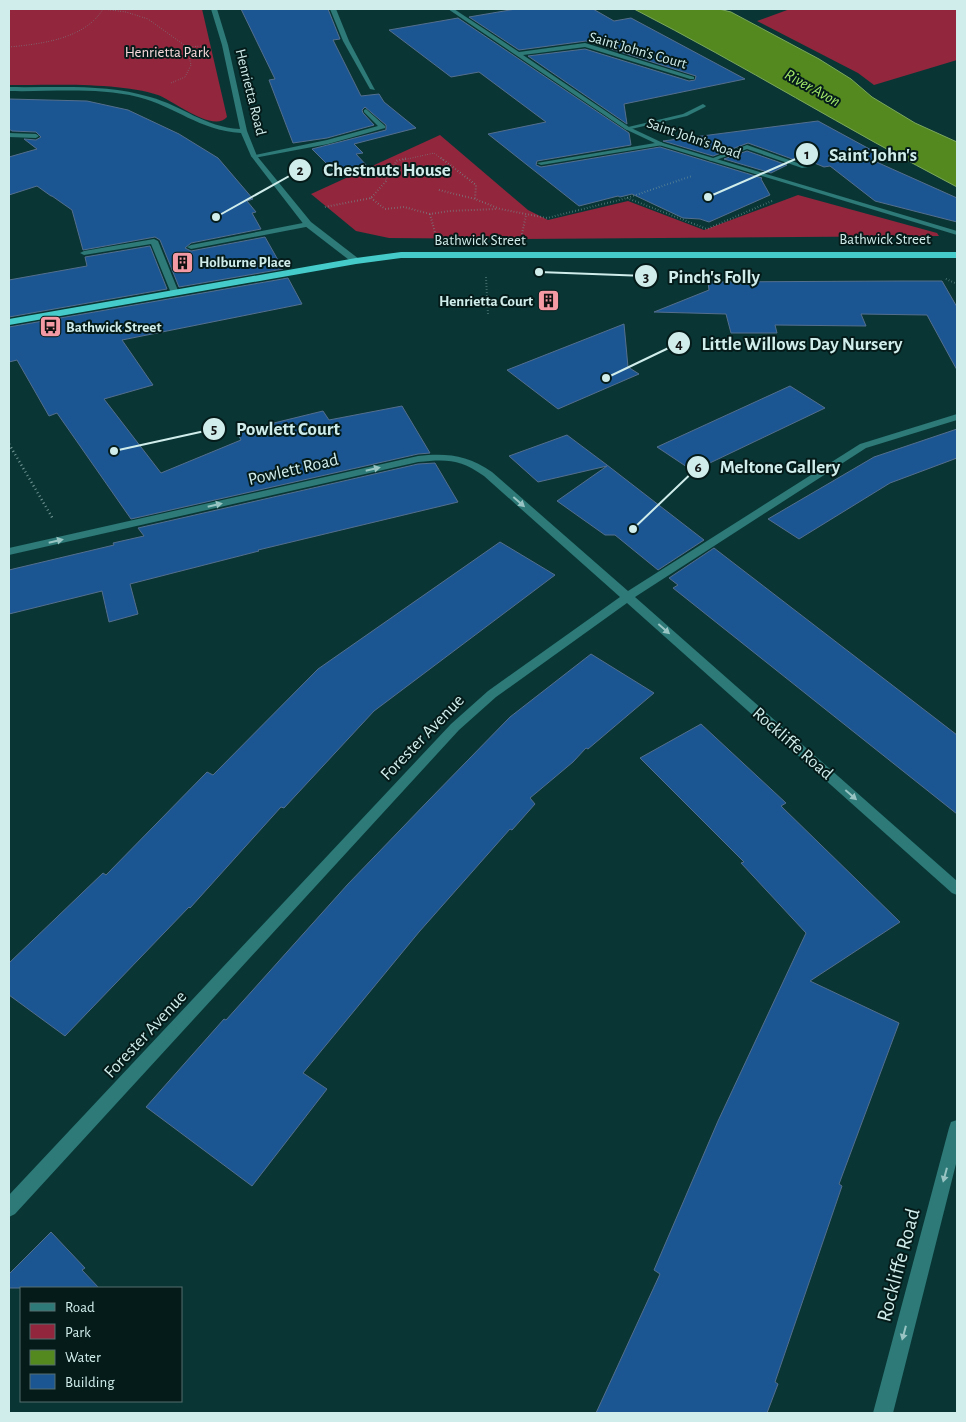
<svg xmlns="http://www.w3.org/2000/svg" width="966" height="1422" font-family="'Alegreya Sans',sans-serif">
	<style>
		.green { fill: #92263d }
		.water { fill: #54891f; stroke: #7aa75c }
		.building { fill: #1b5693; stroke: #546e8d }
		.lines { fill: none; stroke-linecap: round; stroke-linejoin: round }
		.path-far2 { stroke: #739795; stroke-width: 1; stroke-dasharray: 0.5 2; stroke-linecap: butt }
		.path-far1 { stroke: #739795; stroke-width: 2; stroke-dasharray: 0.5 2.5; stroke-linecap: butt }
		.path { stroke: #739795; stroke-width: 2.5; stroke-dasharray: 1 3; stroke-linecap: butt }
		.service { fill: #2d7a78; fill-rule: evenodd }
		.minor { fill: #2d7a78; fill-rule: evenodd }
		.trunk { fill: #45ccca; fill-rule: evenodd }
		.oneway { fill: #98c5c3 }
		.labels { text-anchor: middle; stroke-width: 4; stroke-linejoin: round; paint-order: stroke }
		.far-street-label { font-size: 15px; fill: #d1edeb; stroke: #041b1a }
		.far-park-label { font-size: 15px; fill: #f9dadc; stroke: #041b1a }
		.far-poi-label { font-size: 15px; font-weight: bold; fill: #d1edeb; stroke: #041b1a; text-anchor: start }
		.far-water-label { font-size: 16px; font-style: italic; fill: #a4eb6a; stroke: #041b1a }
		.street-label { font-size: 18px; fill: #d1edeb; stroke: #041b1a }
		.near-street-label { font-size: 21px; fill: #d1edeb; stroke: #041b1a }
		.leader { fill: none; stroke: #d1edeb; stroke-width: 2 }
		.callout-dot { fill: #d1edeb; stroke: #041b1a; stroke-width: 2 }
		.mark-label { font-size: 15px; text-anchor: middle; font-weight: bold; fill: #111 }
		.callout-label { font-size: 19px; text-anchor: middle; font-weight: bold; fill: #d1edeb; stroke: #041b1a; stroke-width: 4; stroke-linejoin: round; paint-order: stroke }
	</style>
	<rect width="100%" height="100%" fill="#093635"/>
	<!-- green -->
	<path class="green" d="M9 9H202L227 117C213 133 174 101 158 95 120 82 51 85 9 85Z
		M790 9H957V60L874 85 858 73 757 21Z
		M440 135 528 210 548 220 628 201 704 230 798 195 937 233 939 236 521 239 389 238 356 231 311 194Z"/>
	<!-- water -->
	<path class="water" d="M634 9H719L731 12 819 59 851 79 872 97 915 123 957 142V187C848 130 743 65 634 9Z"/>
	<!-- building -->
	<path class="building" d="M241 9H328L340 39 333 40 361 96 379 94 384 102 416 128 354 144 363 153 356 154 367 166 334 171 312 149 386 130V125L365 107 362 110 363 113 374 125 327 138 293 143 269 80 275 79Z
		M516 9H593L614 21 631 18 745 79 624 104 627 124 528 56 585 49 689 81 695 80 696 76 586 41 519 50 469 17Z
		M458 18 629 133 631 145 537 161 536 165 541 167 660 147 762 178 761 179 770 195 709 222 700 219 683 218 632 194 620 197 618 196 579 206 488 134 546 122 479 72 451 77 389 30Z
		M9 99 87 101 128 110 179 134 218 158 253 199 247 201 256 212 252 213 261 229 191 243 185 248 191 251 265 237 283 269 179 287 160 240 155 237 83 250 72 210 52 196H51L37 186 9 195V157L37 149 24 139 36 140 41 137 36 132 12 131 9 129Z
		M818 121 886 158 872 160 957 198V222L875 201 830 166 824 167 800 157 795 160 748 143 713 156 663 141Z
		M747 151 787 165 771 173 724 159Z
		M150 246 167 289 9 317V280L87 266 85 257Z
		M288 278 302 304 122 340 153 385 104 399 161 473 241 440 237 432 323 411 329 420 402 406 430 453 418 454 131 519 57 413 49 416 17 360 9 362V327Z
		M900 281H942L957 307V370L927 315 861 314 866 326 775 325 777 333H731L726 314 654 312 709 290 708 282Z
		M624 324 628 367 639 374 558 409 507 370Z
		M790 386 825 408 693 471 657 447Z
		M957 429V458L890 483 799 539 768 519 874 457Z
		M567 435 607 465 704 540 658 570 615 535H605L557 501 607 466 538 482 509 456Z
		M435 463 458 502 258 550 259 551 130 584 138 614 109 622 102 591 9 614V570L114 545 113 543 144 536 138 528 418 464Z
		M500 542 555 575 374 711 284 808 281 807 190 908 189 907 65 1036 9 995V963L103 873 106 875 207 772 213 775 318 669Z
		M714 548 957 735V814L673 588 678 585 669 578Z
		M591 654 654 693 588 749 586 748 573 762 530 798 535 804 512 830 510 829 419 932 303 1073 327 1089 252 1186 146 1107 224 1019 226 1020 348 884 428 801 510 717Z
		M701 724 786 803 781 806 900 922 810 981 899 1023 839 1184 842 1186 775 1382 778 1384 767 1413H596L660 1274 654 1270 718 1121 806 933 741 863 744 862 640 758Z
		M51 1232 85 1268 82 1270 99 1288H9V1274Z"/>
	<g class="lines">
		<!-- path-far2 -->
		<path class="path-far2" d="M103 9 126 12 148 19 187 47 202 46
			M9 47C41 44 85 39 103 9
			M171 83 185 77 191 65 187 47
			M403 160 434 153 443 160"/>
		<!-- path-far1 -->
		<path class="path-far1" d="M441 158 476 185 475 199
			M439 190 475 199 500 209 547 218 627 198 692 176
			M371 198 385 209 404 207 430 214 449 211 496 209
			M627 198 707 229 772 201
			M325 207 371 198 387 180 380 168 395 165 396 161 408 158
			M430 214 435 233
			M522 234 526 215
			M486 277 488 314
			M946 279 957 284"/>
		<!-- path -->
		<path class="path" d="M9 444 53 519"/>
		<!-- service -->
		<path class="service" d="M330 9H336L349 41 375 90 370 89 343 41Z
			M703 104 706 106 705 107 687 116 627 130 624 128 683 114Z
			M366 109 385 126V128L328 144 254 158 251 156 327 140 378 126 364 112V110Z
			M9 133 36 134 39 136 36 138 9 137Z
			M661 142 664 144 663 145 541 165 537 163Z
			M747 145 806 166 808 167 802 168 747 149 713 161 708 160Z
			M308 222H311V226L191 249 187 247 191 245Z
			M154 239 158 241 179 293 178 295 171 293 151 244 84 255 80 253 84 251Z"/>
		<!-- minor -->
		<path class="minor" d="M211 9H217L228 45 247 131 257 156 311 222 359 259V263H353L305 226 251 156 241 133C198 130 177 107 138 97 96 87 51 92 9 91V87C56 88 105 83 150 97 183 106 204 127 240 129L222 45Z
			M448 9H454L519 52 585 43 694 77V79H690L585 47 523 55 629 127 663 143 957 231V235L659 145 625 129Z
			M957 414V420L866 448 635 597 957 881V895L952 893 627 603 496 697 459 730 15 1214 9 1217V1195L451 724 488 691 620 597 484 476C460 459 447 459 418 462L9 555V548L418 456C447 453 467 455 492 472L628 591 860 444Z
			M957 1120V1160L893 1413H873L949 1128 951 1122Z"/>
		<!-- trunk -->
		<path class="trunk" d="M401 252H957V258H401L356 264 9 325V319L356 258Z"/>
	</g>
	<!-- one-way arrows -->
	<defs><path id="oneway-solid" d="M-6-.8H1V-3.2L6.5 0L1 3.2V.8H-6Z" transform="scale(1.25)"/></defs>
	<g class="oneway">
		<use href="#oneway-solid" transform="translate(373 469) rotate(-13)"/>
		<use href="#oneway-solid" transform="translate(519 502) rotate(41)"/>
		<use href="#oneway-solid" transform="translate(215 505) rotate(-13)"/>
		<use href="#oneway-solid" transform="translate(56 541) rotate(-13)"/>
		<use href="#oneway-solid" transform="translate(664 629) rotate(41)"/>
		<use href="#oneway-solid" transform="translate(851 795) rotate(41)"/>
		<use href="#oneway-solid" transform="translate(945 1175) rotate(105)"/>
		<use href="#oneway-solid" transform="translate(904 1333) rotate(105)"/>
	</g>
	<!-- icons -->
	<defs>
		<symbol id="building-square" viewBox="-11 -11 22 22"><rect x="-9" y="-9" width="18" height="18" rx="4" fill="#f49aa4" stroke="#041b1a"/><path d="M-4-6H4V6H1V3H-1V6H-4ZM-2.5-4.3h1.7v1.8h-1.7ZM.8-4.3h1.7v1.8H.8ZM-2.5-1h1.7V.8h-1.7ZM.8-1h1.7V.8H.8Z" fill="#111"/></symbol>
		<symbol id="bus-square" viewBox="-11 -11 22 22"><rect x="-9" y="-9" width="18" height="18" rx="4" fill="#f49aa4" stroke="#041b1a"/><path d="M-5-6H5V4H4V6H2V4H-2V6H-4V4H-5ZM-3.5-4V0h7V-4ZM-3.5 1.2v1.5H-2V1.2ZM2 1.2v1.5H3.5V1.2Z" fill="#111"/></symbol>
	</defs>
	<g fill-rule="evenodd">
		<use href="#building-square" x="170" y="250" width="25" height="25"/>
		<use href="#building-square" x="536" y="288" width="25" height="25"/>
		<use href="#bus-square" x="38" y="314" width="25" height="25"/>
	</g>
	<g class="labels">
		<!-- far-street labels -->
		<g class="far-street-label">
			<text transform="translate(638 50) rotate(16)" y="5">Saint John's Court</text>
			<text transform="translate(251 92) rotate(76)" y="5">Henrietta Road</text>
			<text transform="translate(694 138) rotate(19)" y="5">Saint John's Road</text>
			<text x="885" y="244">Bathwick Street</text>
			<text x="480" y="245">Bathwick Street</text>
		</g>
		<!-- far-park labels -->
		<g class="far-park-label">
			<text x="167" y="57">Henrietta Park</text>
		</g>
		<!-- far-poi labels -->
		<g class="far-poi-label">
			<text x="199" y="267">Holburne Place</text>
			<text x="533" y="306" text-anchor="end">Henrietta Court</text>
			<text x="66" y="332">Bathwick Street</text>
		</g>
		<!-- far-water labels -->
		<g class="far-water-label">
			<text transform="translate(813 87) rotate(29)" y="6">River Avon</text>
		</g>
		<!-- street labels -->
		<g class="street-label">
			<text transform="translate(293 469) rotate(-13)" y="6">Powlett Road</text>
			<text transform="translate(422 737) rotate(-46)" y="6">Forester Avenue</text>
			<text transform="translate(793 743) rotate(41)" y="6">Rockliffe Road</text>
			<text transform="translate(145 1034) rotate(-47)" y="6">Forester Avenue</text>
		</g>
		<!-- near-street labels -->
		<g class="near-street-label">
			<text transform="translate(898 1265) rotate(-75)" y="7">Rockliffe Road</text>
		</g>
	</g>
	<!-- callouts -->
	<path class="leader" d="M708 197L807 154M216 217L300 170M539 272L646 276M606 378L679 343M114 451L214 429M633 529L698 467"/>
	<g class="callout-dot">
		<circle cx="708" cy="197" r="5"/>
		<circle cx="216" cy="217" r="5"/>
		<circle cx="539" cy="272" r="5"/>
		<circle cx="606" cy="378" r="5"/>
		<circle cx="114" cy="451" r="5"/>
		<circle cx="633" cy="529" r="5"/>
		<circle cx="807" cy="154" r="12"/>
		<circle cx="300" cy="170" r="12"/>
		<circle cx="646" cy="276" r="12"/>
		<circle cx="679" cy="343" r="12"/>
		<circle cx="214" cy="429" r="12"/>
		<circle cx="698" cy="467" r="12"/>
	</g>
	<g class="mark-label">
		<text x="807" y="159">1</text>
		<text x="300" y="175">2</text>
		<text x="646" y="282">3</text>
		<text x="679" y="349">4</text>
		<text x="214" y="434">5</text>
		<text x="698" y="472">6</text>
	</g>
	<g class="callout-label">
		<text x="873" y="161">Saint John's</text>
		<text x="387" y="176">Chestnuts House</text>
		<text x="714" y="283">Pinch's Folly</text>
		<text x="802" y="350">Little Willows Day Nursery</text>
		<text x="288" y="435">Powlett Court</text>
		<text x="780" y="473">Meltone Gallery</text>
	</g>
	<!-- border -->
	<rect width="966" height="1422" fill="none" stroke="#d1edeb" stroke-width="20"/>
	<!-- legend -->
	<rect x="20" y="1287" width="162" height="115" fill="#041b1a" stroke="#566f6e"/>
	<rect x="30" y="1303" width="25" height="8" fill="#2d7a78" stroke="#566f6e"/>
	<text x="65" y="1312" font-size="15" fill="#d1edeb">Road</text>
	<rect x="30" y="1324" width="25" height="15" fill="#92263d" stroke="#566f6e"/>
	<text x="65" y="1337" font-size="15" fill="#d1edeb">Park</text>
	<rect x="30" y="1350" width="25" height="15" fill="#54891f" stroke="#566f6e"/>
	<text x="65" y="1362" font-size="15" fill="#d1edeb">Water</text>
	<rect x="30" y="1374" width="25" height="15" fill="#1b5693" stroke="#566f6e"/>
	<text x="65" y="1387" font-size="15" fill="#d1edeb">Building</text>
</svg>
